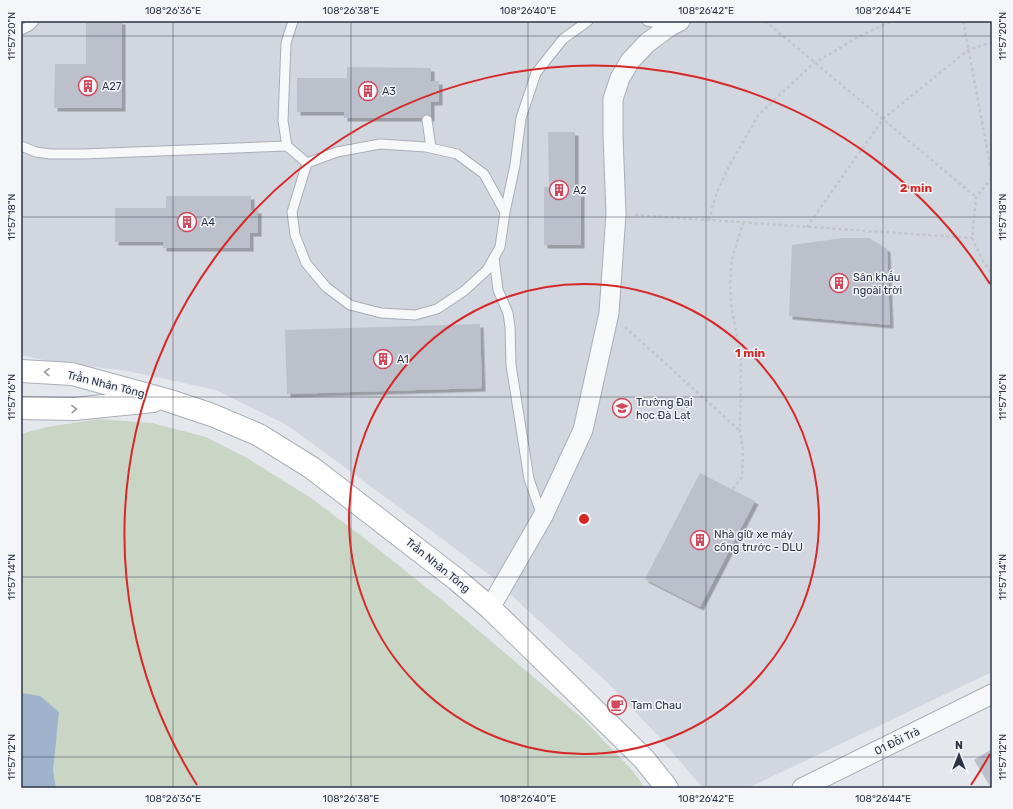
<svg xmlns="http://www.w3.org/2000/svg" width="1013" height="809" font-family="Rubik,sans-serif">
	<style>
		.built { fill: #d2d6de }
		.green { fill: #c9d6c5 }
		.water { fill: #9fb4cc }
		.building { fill: #bbc0ca; filter: url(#shadow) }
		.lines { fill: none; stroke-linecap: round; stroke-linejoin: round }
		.lane-casing { stroke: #a9aeb7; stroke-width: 11 }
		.street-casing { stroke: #a9aeb7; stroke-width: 21 }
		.secondary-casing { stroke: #a9aeb7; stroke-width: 24 }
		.path { stroke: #c2c5cb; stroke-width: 2.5; stroke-dasharray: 3 3; stroke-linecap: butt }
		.lane { stroke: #f7f8fa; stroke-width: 9 }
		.street { stroke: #f7f8fa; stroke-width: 19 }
		.secondary { stroke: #fff; stroke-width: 22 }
		.oneway { stroke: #959aa2 }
		.ticks { fill: none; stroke: #2b3445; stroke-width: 1; stroke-opacity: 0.45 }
		.ring { fill: none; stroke: #d62828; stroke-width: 2 }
		.labels { text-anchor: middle; stroke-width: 3; stroke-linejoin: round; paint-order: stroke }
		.poi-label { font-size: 11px; fill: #2b3445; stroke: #f4f6f9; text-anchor: start }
		.street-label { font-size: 11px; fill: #2b3445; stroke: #f4f6f9 }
		.centre { fill: #d62828; stroke: #f4f6f9; stroke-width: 2 }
		.ring-label { font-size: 12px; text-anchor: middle; font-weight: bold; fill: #d62828; stroke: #f4f6f9; stroke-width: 3; stroke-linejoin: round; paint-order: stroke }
		.neatline { fill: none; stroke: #2b3445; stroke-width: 1.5 }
		.ticks-label { font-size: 10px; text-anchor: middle; fill: #2b3445 }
	</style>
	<defs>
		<filter id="shadow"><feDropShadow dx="3.5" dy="3.5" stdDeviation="0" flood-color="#0004"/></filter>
	</defs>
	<rect width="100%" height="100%" fill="#e4e7ec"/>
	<!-- built -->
	<path class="built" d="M21 21H992V672L748 788H703L658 736 609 684 525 608 498 582 452 546 287 425 216 390 128 371 52 362 21 355Z"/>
	<!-- green -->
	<path class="green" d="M99 419 152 423 206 437 247 458 311 498 368 541 447 604 583 719 632 770 645 788H21V434L47 427Z"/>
	<!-- water -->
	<path class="water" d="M21 693 40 696 59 712 53 771 56 788H21Z"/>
	<!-- building -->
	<path class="building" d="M86 21H122V108H54L55 64H86Z
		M347 67 431 68V81H439V102H431V118H344V112H297V78H347Z
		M548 132H575V194L581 193V245H544V187H549Z
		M166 196H251V210H258V233H250V248H163V242H115V208H166Z
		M843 238H869L887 249 890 325 789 316 792 245Z
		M480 324 482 388 287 394 285 330Z
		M700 473 755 501 700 607 645 579Z
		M992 749V788H991L974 760Z"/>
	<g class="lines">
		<defs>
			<path id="lane" d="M293 21 286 43 283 121 287 146 307 163
				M647 21 669 25
				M21 30 29 26 34 21
				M427 120 431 148
				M21 146 36 152 50 154H83L287 146
				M307 163 292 212 295 235 306 263 326 287 350 305 381 313 415 315 437 309 464 291 487 270 500 247 505 212 515 165 521 118 536 73 563 39 588 21
				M307 163 337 152 380 144 426 147 457 154 484 174 505 212
				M494 257 498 290 508 313 510 327 511 365 529 479 542 516"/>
			<path id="street" d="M490 608 543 516 583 430 609 313 616 214 613 136V99L620 78 630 61 647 43 670 26 680 21
				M802 788 992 694"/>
			<path id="secondary" d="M21 371 72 374 167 400 212 415 259 435 312 468 456 579 490 608 573 689 644 759 667 788
				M21 408 74 409 153 401"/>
		</defs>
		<!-- lane casing -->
		<use href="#lane" class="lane-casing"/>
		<!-- street casing -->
		<use href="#street" class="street-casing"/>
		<!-- secondary casing -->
		<use href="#secondary" class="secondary-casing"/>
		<!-- path -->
		<path class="path" d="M765 21 976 197
			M963 21 992 174
			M992 178 976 197 972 238 982 259 992 274
			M635 215 972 238
			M709 220 717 192 729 166 759 114 813 64 858 37 892 21
			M807 227 883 119 968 50 992 42
			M625 327 740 431
			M733 489 742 477 743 450 740 431 741 361 731 303 730 283 732 259 743 223"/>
		<!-- lane -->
		<use href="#lane" class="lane"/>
		<!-- street -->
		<use href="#street" class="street"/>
		<!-- secondary -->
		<use href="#secondary" class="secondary"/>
	</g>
	<!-- one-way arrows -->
	<defs><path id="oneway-chevron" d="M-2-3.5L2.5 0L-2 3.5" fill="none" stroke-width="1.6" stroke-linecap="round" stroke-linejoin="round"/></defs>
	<g class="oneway">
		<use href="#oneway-chevron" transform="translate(47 372) rotate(-177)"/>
		<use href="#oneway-chevron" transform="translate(74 409) rotate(-2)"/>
	</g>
	<!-- ticks -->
	<path class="ticks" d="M173 21V788M351 21V788M528 21V788M706 21V788M883 21V788M21 36H992M21 217H992M21 397H992M21 577H992M21 757H992"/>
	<!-- distance rings -->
	<g class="ring">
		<circle cx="584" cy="519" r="235"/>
		<path d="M990 754A469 469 0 0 1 971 785M197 785A469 469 0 1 1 990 284"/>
	</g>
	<!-- icons -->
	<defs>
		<symbol id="building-ring" viewBox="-11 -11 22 22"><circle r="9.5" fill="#f4f6f9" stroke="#d1495b" stroke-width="1.5"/><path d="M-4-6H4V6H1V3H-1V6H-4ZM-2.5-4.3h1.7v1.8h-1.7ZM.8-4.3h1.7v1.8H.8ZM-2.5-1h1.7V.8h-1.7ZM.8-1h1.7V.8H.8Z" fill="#d1495b"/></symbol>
		<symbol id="university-ring" viewBox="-11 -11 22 22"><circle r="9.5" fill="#f4f6f9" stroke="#d1495b" stroke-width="1.5"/><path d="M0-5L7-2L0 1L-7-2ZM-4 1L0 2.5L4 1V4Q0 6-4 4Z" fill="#d1495b"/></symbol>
		<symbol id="cafe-ring" viewBox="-11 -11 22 22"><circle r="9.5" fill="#f4f6f9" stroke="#d1495b" stroke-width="1.5"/><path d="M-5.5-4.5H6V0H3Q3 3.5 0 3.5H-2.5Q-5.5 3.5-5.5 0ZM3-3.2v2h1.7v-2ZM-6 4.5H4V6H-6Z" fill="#d1495b"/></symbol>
	</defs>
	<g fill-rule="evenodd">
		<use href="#building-ring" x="77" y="75" width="22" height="22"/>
		<use href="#building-ring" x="357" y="80" width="22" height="22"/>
		<use href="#building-ring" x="548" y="179" width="22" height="22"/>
		<use href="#building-ring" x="176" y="211" width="22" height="22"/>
		<use href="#building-ring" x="828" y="272" width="22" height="22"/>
		<use href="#building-ring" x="372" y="348" width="22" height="22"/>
		<use href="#university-ring" x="611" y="397" width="22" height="22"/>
		<use href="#building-ring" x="689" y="529" width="22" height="22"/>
		<use href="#cafe-ring" x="606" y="694" width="22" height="22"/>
	</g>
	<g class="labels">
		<!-- poi labels -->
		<g class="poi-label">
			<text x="102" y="90">A27</text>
			<text x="382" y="95">A3</text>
			<text x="573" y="194">A2</text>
			<text x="201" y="226">A4</text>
			<text x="853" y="281">Sân khấu<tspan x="853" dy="13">ngoài trời</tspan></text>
			<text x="397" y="363">A1</text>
			<text x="636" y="406">Trường Đại<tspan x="636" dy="13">học Đà Lạt</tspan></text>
			<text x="714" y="538">Nhà giữ xe máy<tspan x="714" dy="13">cổng trước - DLU</tspan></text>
			<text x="631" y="709">Tam Chau</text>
		</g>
		<!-- street labels -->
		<g class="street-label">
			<text transform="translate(106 384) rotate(14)" y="4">Trần Nhân Tông</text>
			<text transform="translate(438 565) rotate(39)" y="4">Trần Nhân Tông</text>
			<text transform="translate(897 741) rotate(-26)" y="4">01 Đồi Trà</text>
		</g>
	</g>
	<circle cx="584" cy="519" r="6" class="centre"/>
	<g class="ring-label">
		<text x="916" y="192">2 min</text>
		<text x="750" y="357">1 min</text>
	</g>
	<!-- border -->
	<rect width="1013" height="809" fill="none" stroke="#f4f6f9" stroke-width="44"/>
	<!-- north arrow -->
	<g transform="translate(959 755)" stroke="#f4f6f9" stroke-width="3" paint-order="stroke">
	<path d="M0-3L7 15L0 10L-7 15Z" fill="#2b3445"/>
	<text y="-6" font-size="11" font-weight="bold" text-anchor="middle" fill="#2b3445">N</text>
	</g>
	<rect x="22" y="22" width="969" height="765" class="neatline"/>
	<g class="ticks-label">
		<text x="173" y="14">108°26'36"E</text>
		<text x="351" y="14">108°26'38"E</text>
		<text x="528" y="14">108°26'40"E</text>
		<text x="706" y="14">108°26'42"E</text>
		<text x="883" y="14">108°26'44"E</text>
		<text transform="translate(11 36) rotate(-90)" y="4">11°57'20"N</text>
		<text transform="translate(1002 36) rotate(-90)" y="4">11°57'20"N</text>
		<text transform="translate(11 217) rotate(-90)" y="4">11°57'18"N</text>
		<text transform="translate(1002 217) rotate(-90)" y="4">11°57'18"N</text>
		<text transform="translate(11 397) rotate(-90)" y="4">11°57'16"N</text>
		<text transform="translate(1002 397) rotate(-90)" y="4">11°57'16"N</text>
		<text transform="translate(11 577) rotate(-90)" y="4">11°57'14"N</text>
		<text transform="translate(1002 577) rotate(-90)" y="4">11°57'14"N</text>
		<text transform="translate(11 757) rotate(-90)" y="4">11°57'12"N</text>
		<text transform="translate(1002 757) rotate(-90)" y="4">11°57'12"N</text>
		<text x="173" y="802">108°26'36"E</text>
		<text x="351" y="802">108°26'38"E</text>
		<text x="528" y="802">108°26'40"E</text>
		<text x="706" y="802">108°26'42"E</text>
		<text x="883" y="802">108°26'44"E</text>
	</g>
</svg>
